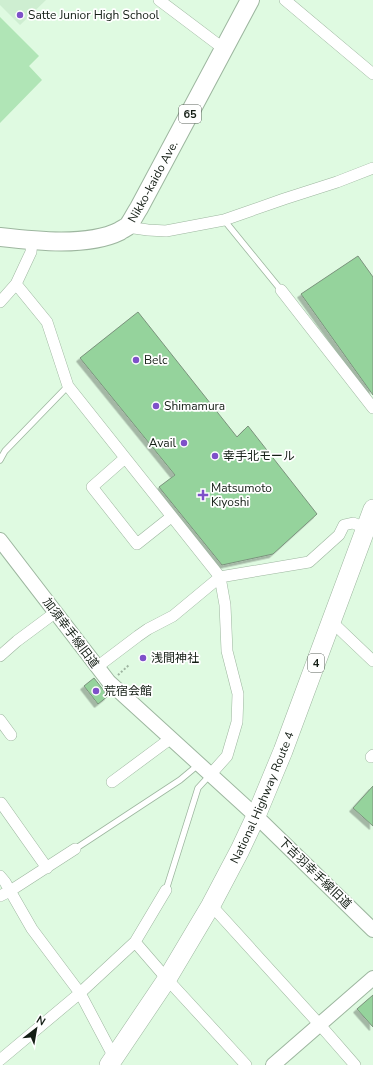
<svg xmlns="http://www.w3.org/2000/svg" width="373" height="1065" font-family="'Nunito Sans','Noto Sans JP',sans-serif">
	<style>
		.built { fill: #ceeed1 }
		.green { fill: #b0e5b6 }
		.building { fill: #95d39c; stroke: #7b937d; filter: url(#shadow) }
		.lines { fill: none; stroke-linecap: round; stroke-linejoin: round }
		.service-casing { stroke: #9db69f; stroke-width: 7 }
		.minor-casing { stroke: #9db69f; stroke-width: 12 }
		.tertiary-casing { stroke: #9db69f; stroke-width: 16 }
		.primary-casing { stroke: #9db69f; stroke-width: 20 }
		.trunk-casing { stroke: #9db69f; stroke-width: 20 }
		.path { stroke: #9eb4a0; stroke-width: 2; stroke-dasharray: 2 2; stroke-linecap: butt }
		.service { stroke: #fff; stroke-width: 5.5 }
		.minor { stroke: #fff; stroke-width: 11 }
		.tertiary { stroke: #fff; stroke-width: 14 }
		.primary { stroke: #fff; stroke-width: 18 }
		.trunk { stroke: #fff; stroke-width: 19 }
		.poi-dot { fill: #7e51c9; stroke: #fff; stroke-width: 1.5 }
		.labels { text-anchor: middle; stroke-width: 3.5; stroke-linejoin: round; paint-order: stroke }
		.shield { fill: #fff; stroke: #5a625b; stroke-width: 1 }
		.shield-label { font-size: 11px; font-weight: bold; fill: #141e15 }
		.poi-label { font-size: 12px; fill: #141e15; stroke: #fff; text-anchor: start }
		.street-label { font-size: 12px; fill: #141e15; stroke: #fff }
	</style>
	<defs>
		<filter id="shadow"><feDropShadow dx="-3.5" dy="3.5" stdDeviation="0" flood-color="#0004"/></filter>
	</defs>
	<rect width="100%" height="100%" fill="#dffae1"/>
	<!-- built -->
	<path class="built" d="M0 0H46L20 25 0 5Z"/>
	<!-- green -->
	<path class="green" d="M0 17 39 56 29 66 42 80 0 123Z"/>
	<!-- building -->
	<path class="building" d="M358 256 373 277V395L301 294Z
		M138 312 237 437 248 426 317 514 273 554 222 565 159 487 175 475 80 358Z
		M94 678 108 696 98 704 84 686Z
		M373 786V826L353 808Z
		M373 995V1027L357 1009Z"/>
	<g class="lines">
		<defs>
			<path id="service" d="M224 220 281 290
				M0 460 5 451 68 386
				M75 849 180 780 198 765
				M166 890 198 788 210 775"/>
			<path id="minor" d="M159 0 224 49
				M285 0 373 74
				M127 227 148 230 166 231 224 220 284 199 337 182 373 168
				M16 284 47 322 68 386 220 577 225 605 227 651 238 694 237 722 227 756 210 775
				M281 290 373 408
				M0 302 16 284 31 252 32 240
				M125 458 92 487 137 544 171 517
				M332 622 373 661
				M0 656 17 641 56 612
				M97 667 138 636 148 629 173 616 220 577 309 562 339 535 344 525 353 523 366 528
				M0 720 11 735
				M371 757 373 755
				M112 782 170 739
				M1 803 47 868
				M0 876 5 882 32 929 80 993 116 1061
				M0 896 10 891 75 849
				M211 905 320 1025 355 1065
				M135 942 167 979 246 1065
				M0 1060 80 993 135 942 166 890"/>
			<path id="tertiary" d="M0 540 109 682 256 816 373 930
				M273 1065 373 978"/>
			<g id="primary">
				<path id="s1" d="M0 237C35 241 88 247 120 231 122 229 126 228 128 226 132 221 135 214 139 208L250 0"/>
			</g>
			<g id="trunk">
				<path id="s2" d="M109 1065 167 979 211 905 240 850 256 816 283 751 373 509"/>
			</g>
		</defs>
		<!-- service casing -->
		<use href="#service" class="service-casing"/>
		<!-- minor casing -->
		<use href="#minor" class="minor-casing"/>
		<!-- tertiary casing -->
		<use href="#tertiary" class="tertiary-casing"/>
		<!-- primary casing -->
		<use href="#primary" class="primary-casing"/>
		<!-- trunk casing -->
		<use href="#trunk" class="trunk-casing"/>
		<!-- path -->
		<path class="path" d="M118 675 129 665"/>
		<!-- service -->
		<use href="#service" class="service"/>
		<!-- minor -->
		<use href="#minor" class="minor"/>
		<!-- tertiary -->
		<use href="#tertiary" class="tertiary"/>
		<!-- primary -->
		<use href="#primary" class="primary"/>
		<!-- trunk -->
		<use href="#trunk" class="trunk"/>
	</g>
	<!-- markers -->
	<g class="poi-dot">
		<circle cx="20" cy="15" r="4"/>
		<circle cx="136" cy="360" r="4"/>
		<circle cx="156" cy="406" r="4"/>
		<circle cx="184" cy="443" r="4"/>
		<circle cx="215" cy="456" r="4"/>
		<path d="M201 489h4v4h4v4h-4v4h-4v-4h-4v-4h4z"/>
		<circle cx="143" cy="658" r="4"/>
		<circle cx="96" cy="691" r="4"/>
	</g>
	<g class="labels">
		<!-- shield labels -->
		<g class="shield">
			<rect x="179" y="105" width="22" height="18" rx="3"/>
			<rect x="308" y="654" width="16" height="18" rx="3"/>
		</g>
		<g class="shield-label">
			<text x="190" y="118">65</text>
			<text x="316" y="667">4</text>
		</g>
		<!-- poi labels -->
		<g class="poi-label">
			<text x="28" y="19">Satte Junior High School</text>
			<text x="144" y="364">Belc</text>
			<text x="164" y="410">Shimamura</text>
			<text x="176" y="447" text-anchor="end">Avail</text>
			<text x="223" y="460">幸手北モール</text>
			<text x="211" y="492">Matsumoto<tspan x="211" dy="14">Kiyoshi</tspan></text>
			<text x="151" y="662">浅間神社</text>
			<text x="104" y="695">荒宿会館</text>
		</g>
		<!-- street labels -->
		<g class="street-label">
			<text dy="4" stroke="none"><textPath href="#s1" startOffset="182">Nikko-kaido Ave.</textPath></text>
			<text transform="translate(71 633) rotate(53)" y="4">加須幸手線旧道</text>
			<text dy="4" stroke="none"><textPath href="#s2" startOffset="309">National Highway Route 4</textPath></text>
			<text transform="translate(315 873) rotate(44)" y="4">下吉羽幸手線旧道</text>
		</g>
	</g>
	<!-- north arrow -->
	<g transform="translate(36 1029) rotate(31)" stroke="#ffffff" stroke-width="3" paint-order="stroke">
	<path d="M0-3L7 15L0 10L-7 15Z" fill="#141e15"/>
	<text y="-6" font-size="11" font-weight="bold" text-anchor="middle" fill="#141e15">N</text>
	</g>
</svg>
